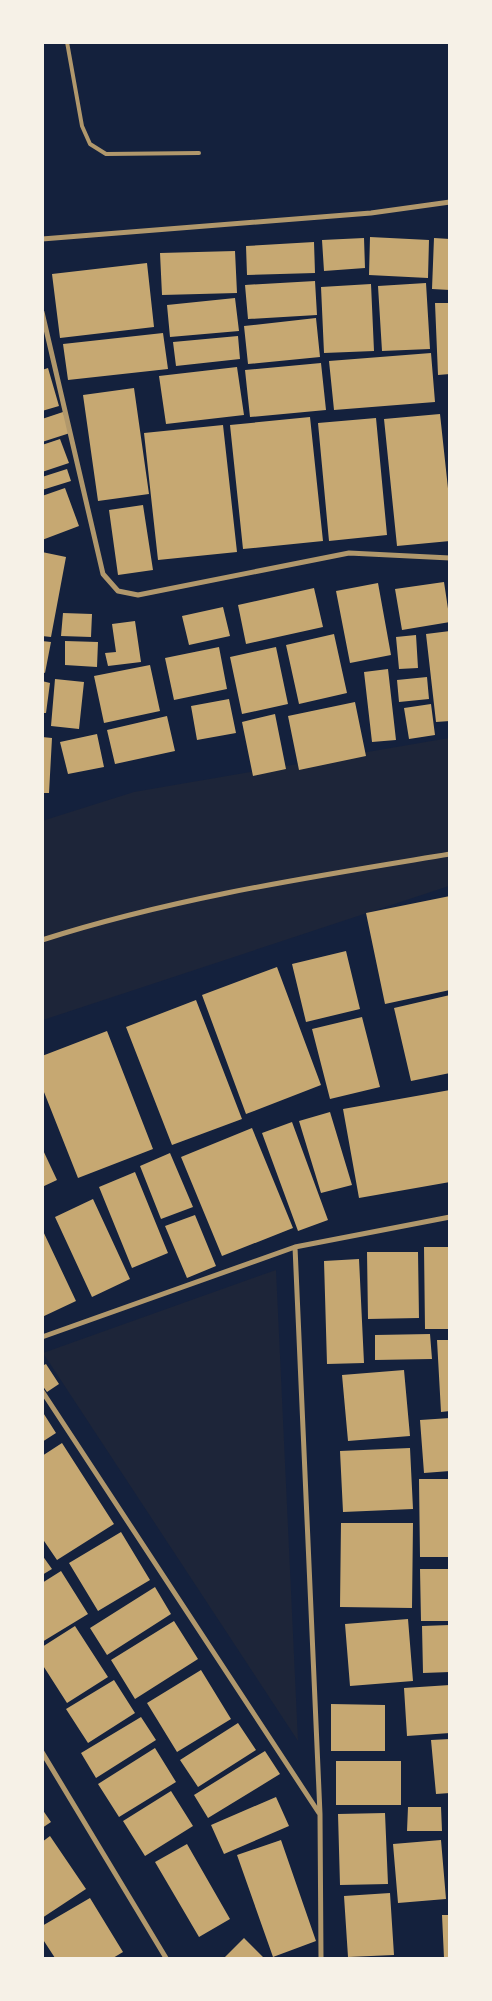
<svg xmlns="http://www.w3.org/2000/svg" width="492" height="2001" font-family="Overpass,sans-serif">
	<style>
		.green { fill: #1d2539 }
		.building { fill: #c6a872 }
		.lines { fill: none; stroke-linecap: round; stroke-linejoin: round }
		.service { stroke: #b1986c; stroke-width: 4 }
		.minor { stroke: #b1986c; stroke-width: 5 }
	</style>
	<rect width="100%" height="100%" fill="#14213d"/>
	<!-- green -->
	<path class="green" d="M449 738V886L43 1020 42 821 134 792Z
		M276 1270 298 1741 43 1353Z"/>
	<!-- building -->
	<path class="building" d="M370 237 429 240 428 278 369 275Z
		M364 238 365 268 324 271 322 240Z
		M434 238 450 239V290L432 289Z
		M314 242 315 273 247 275 246 246Z
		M235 251 237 293 162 295 160 253Z
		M147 263 154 327 60 338 52 274Z
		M315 281 317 315 248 319 245 285Z
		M426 283 430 349 382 351 378 286Z
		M371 284 374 351 324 353 321 287Z
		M235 298 239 331 170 337 167 305Z
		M435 303H450V374L438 375Z
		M316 318 320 357 248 364 244 326Z
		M163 333 168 369 68 380 63 344Z
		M238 336 240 359 176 366 173 342Z
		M431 353 435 402 334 410 329 361Z
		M321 363 326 410 250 417 245 370Z
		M237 367 244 415 166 424 159 376Z
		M48 368 59 406 42 411V370Z
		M134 388 149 494 98 501 83 395Z
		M63 412 70 433 42 442V419Z
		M440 414 450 507V541L397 546 384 419Z
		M310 417 323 541 243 549 230 425Z
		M376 418 387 535 329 541 318 423Z
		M223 425 237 552 158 560 144 433Z
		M60 439 69 463 42 472V445Z
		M67 469 71 481 42 490V477Z
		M65 488 79 526 42 540V496Z
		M143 505 153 570 118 575 109 510Z
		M42 552 66 557 51 637 42 636Z
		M444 582 450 622 402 630 395 589Z
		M378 583 391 655 350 663 336 591Z
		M314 588 323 627 246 644 238 605Z
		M223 607 230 636 189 645 182 616Z
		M63 613 92 614 91 637 61 636Z
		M135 621 141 662 108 666 105 653 116 652 112 624Z
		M450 631V721L436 722 426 634Z
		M334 634 347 693 299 704 286 645Z
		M416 635 418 668 399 669 396 637Z
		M42 641 51 642 45 673 42 672Z
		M65 641 98 642 97 667 65 665Z
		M219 647 227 689 174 700 165 658Z
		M276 647 288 704 242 714 230 657Z
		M150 665 160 711 104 723 94 676Z
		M388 669 396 740 372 742 364 672Z
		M427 677 429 699 399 702 397 680Z
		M55 679 84 682 79 729 51 726Z
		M42 681 50 683 46 713H42Z
		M229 699 236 733 197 740 191 706Z
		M355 702 366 756 299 770 288 716Z
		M431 704 435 735 409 739 404 708Z
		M275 714 286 769 253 776 242 722Z
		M167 716 175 751 115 764 107 730Z
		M97 734 104 767 68 774 60 742Z
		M42 737 52 738 49 793H42Z
		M450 896V990L385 1004 366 913Z
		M346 951 360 1009 306 1022 292 964Z
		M277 967 321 1085 246 1114 202 995Z
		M450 995V1073L411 1081 394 1008Z
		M196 1000 242 1119 172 1145 126 1027Z
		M362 1017 380 1087 330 1099 312 1029Z
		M107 1031 153 1149 78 1178 42 1087V1056Z
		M450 1090V1182L359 1198 343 1109Z
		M330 1112 352 1185 321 1193 299 1121Z
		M292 1122 328 1220 298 1231 262 1133Z
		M252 1128 293 1228 222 1256 181 1157Z
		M42 1148 57 1180 42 1187Z
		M170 1153 193 1207 161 1219 140 1166Z
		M135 1172 168 1253 132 1268 99 1187Z
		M93 1199 130 1279 92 1297 55 1217Z
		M195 1215 216 1266 187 1278 165 1226Z
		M42 1229 76 1301 42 1317Z
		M424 1247H450V1329H425Z
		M367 1252H418L419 1318 368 1319Z
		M359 1259 364 1363 327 1364 324 1261Z
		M430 1334 432 1359 375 1360V1335Z
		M437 1340H450V1411L441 1412Z
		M46 1364 59 1384 47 1392 42 1385V1366Z
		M404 1370 410 1436 348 1441 342 1375Z
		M42 1411 56 1433 42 1442Z
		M450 1418V1471L424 1473 420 1420Z
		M62 1443 114 1524 57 1560 42 1538V1456Z
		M410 1448 413 1509 343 1512 340 1451Z
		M419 1479H450V1557H420Z
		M341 1523H413L412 1608 340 1607Z
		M121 1532 150 1580 98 1611 69 1563Z
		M42 1555 52 1569 42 1575Z
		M420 1569H450V1621H421Z
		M61 1571 88 1614 42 1642V1583Z
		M155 1587 171 1614 107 1655 90 1628Z
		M408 1619 413 1681 350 1686 345 1624Z
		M174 1621 198 1659 135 1699 111 1660Z
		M450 1625V1672L423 1673 422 1626Z
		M75 1626 108 1677 67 1703 42 1664V1647Z
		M201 1670 231 1719 177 1752 147 1703Z
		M114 1680 135 1713 88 1743 66 1709Z
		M450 1685V1733L407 1736 404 1688Z
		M331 1704 385 1705V1751H331Z
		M141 1717 156 1740 96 1778 81 1753Z
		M238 1723 256 1750 198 1787 180 1760Z
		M450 1739V1793L436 1794 431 1740Z
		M155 1748 176 1782 119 1817 98 1784Z
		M265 1751 280 1774 208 1818 194 1795Z
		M336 1761H401V1805H336Z
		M171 1791 193 1826 145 1856 123 1821Z
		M276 1797 289 1826 224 1854 211 1825Z
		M408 1807H441L442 1831H407Z
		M42 1809 51 1822 42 1828Z
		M385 1813 388 1884 340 1885 338 1814Z
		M50 1836 86 1889 42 1918V1842Z
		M281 1840 316 1941 273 1957 237 1855Z
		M441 1840 446 1899 398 1903 393 1844Z
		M187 1844 230 1919 199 1937 155 1862Z
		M390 1893 394 1955 348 1957 344 1896Z
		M90 1898 123 1952 113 1958H55L42 1938V1926Z
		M442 1915H450V1958H444Z
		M244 1938 264 1958H224Z"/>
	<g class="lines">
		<!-- service -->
		<path class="service" d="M67 42 82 126 90 144 106 154 199 153"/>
		<!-- minor -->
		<path class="minor" d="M42 239 371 213 450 202
			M42 312 103 574 118 591 138 595 349 553 450 558
			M42 940C177 897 311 877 450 854
			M295 1247 320 1814 321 1958
			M42 1337 295 1247 450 1217
			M42 1391 319 1813
			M42 1752 166 1958"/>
	</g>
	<!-- border -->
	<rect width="492" height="2001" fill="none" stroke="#f6f1e7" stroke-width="88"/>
</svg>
